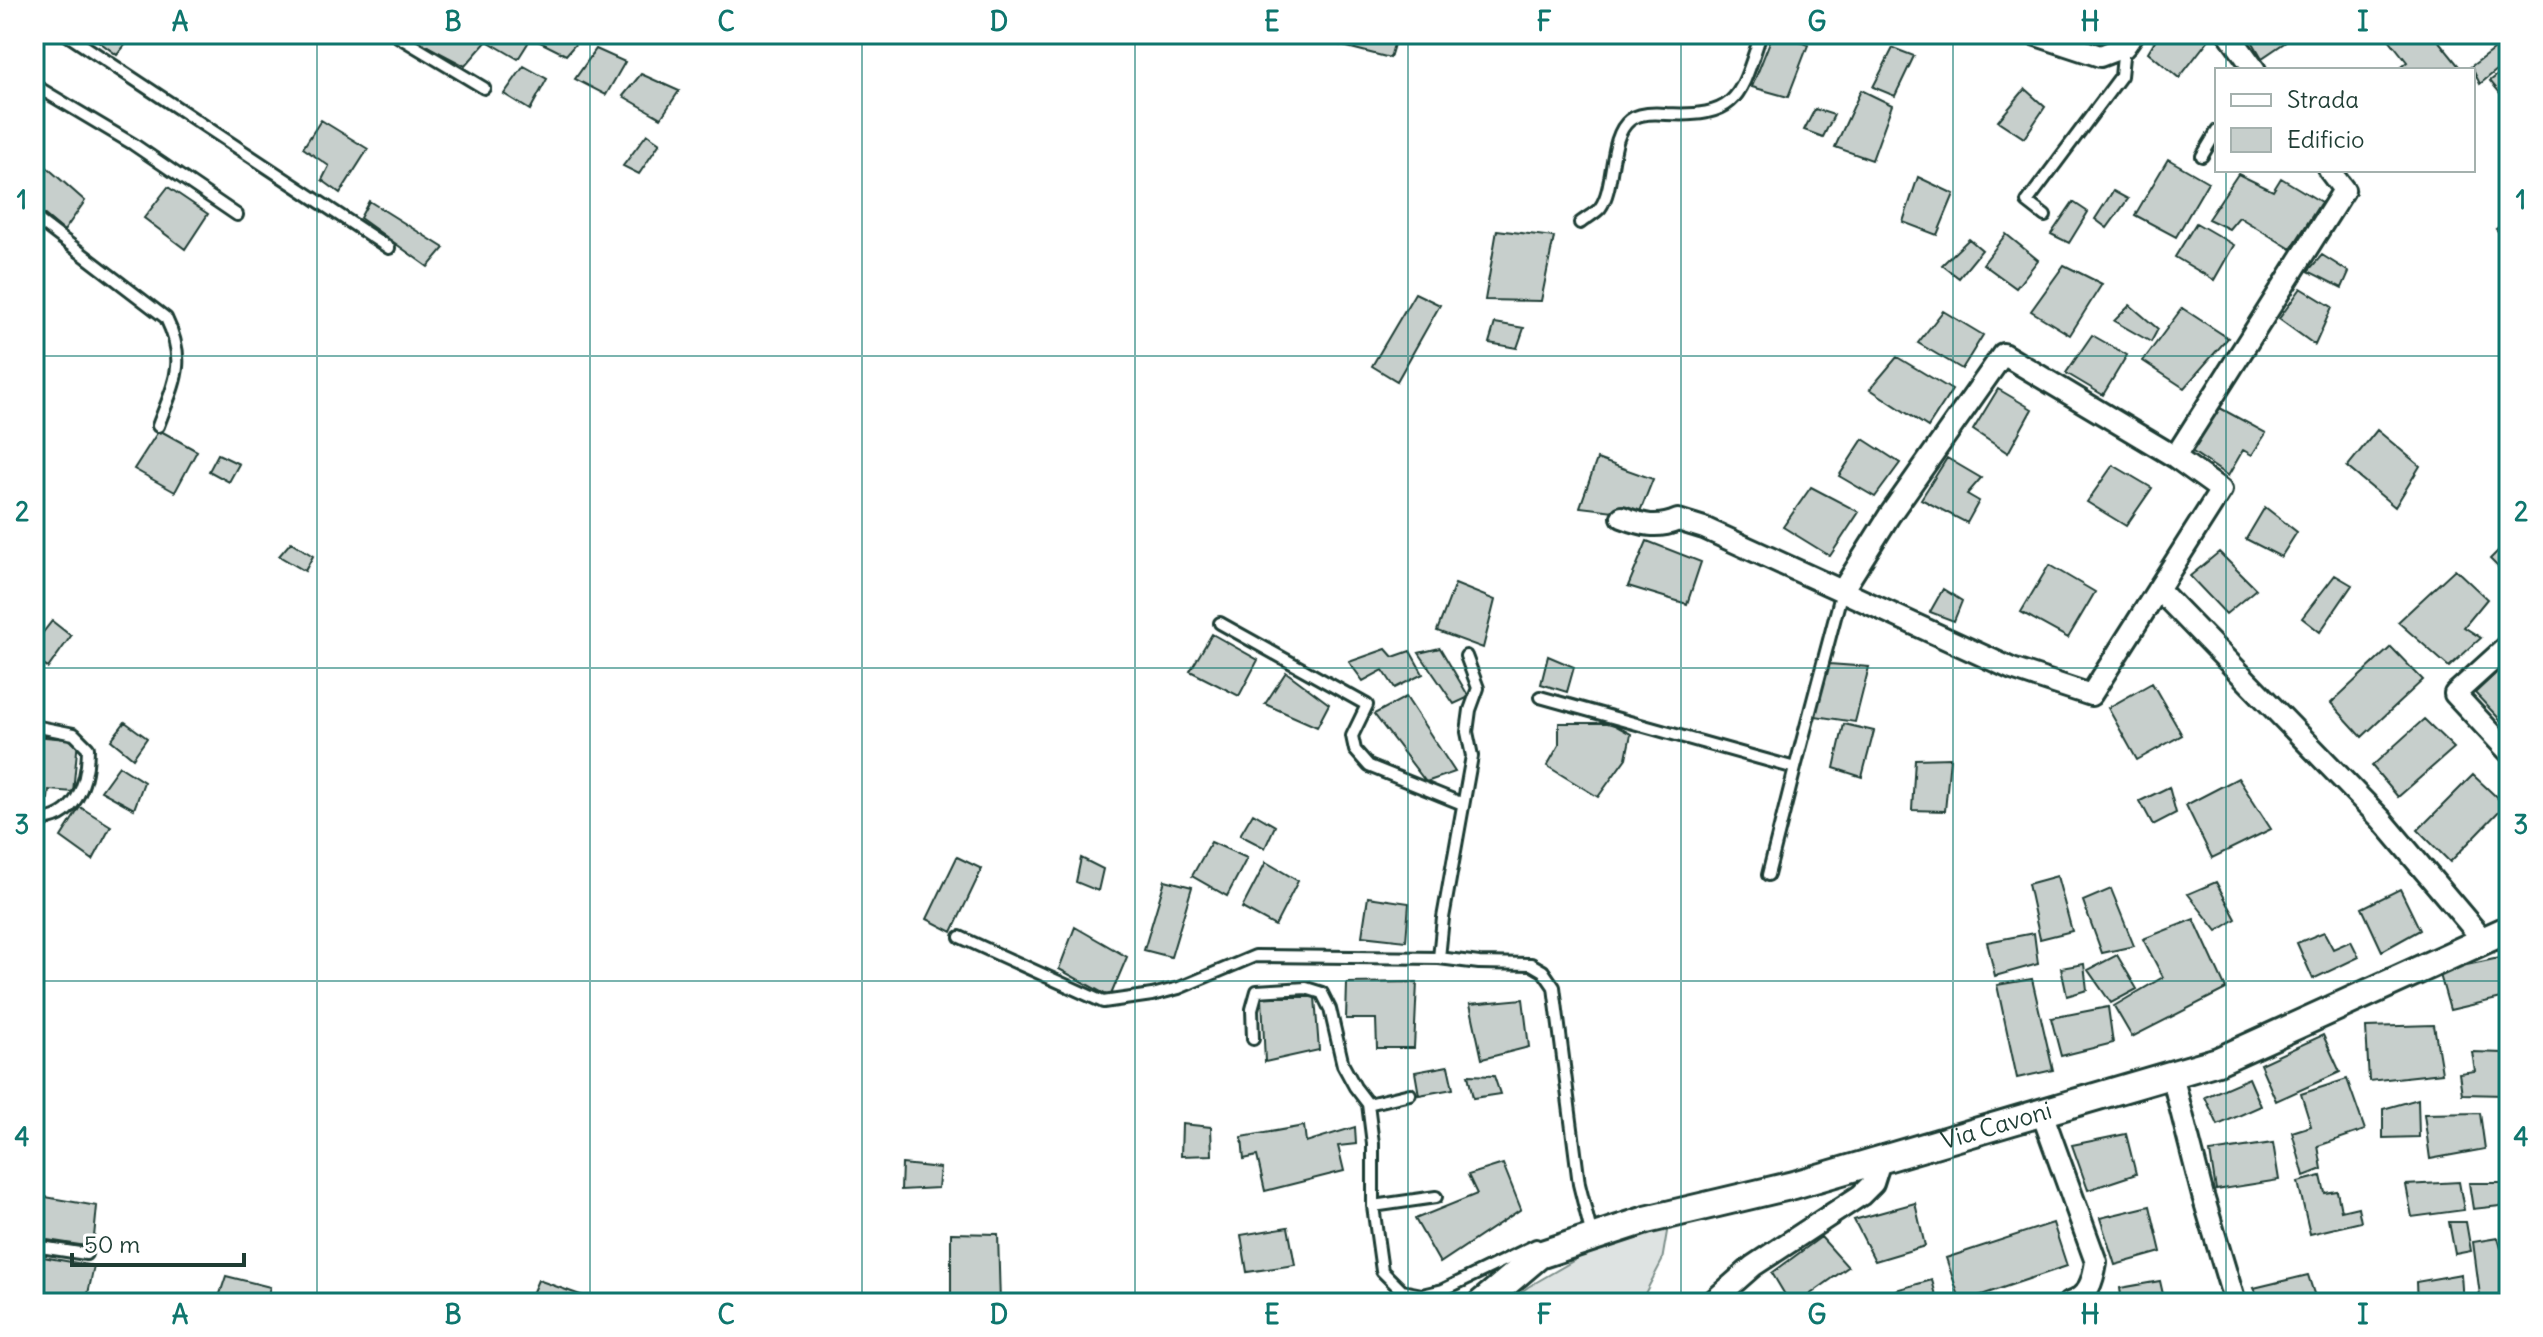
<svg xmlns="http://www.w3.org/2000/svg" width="2543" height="1337" font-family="Delius,sans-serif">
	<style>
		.green { fill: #dee3e2; stroke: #7e908b; stroke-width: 2 }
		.building { fill: #c7cfcc; stroke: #1f3d34; stroke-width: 2 }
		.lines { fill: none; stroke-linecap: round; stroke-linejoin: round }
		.service-casing { stroke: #1f3d34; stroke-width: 16 }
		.minor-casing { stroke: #1f3d34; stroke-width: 26 }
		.tertiary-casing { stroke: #1f3d34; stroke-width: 32 }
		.service { stroke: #fff; stroke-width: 10 }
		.minor { stroke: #fff; stroke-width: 20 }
		.tertiary { stroke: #fff; stroke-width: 26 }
		.grid { fill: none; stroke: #0f766e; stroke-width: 2; stroke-opacity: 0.55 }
		.labels { text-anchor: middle; stroke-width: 6; stroke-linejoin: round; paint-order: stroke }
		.street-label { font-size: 24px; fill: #1f3d34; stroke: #fff }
		.neatline { fill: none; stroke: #0f766e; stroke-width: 3 }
		.grid-label { font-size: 26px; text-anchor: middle; font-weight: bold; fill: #0f766e }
	</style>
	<rect width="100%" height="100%" fill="#fff"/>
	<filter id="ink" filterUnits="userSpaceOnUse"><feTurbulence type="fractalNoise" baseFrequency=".0125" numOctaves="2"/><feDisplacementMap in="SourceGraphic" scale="16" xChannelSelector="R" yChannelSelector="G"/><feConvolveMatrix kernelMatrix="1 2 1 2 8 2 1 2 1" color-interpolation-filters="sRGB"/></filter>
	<g filter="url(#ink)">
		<!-- green -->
		<path class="green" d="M1668 1226 1662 1261 1640 1303H1507L1528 1287 1587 1253Z"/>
		<!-- building -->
		<path class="building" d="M89 34H134L117 55Z
			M410 34H514L528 43 518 59 487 41 465 66 408 36Z
			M534 34H568L578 41 566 55 532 38Z
			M1323 34H1397L1390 58 1320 40Z
			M1773 34H1791L1789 38 1808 45 1788 97 1752 87Z
			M2159 34H2213L2179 78 2148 52Z
			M2248 34H2294L2296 35 2262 58Z
			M2385 34H2433L2462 70H2397L2407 62Z
			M2509 38V60L2480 84 2473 70 2469 68Z
			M1893 48 1914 56 1895 96 1873 87Z
			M596 49 625 62 606 95 575 79Z
			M524 66 547 79 530 110 504 94Z
			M2509 66V104L2490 81Z
			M641 74 679 91 661 118 623 96Z
			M2025 89 2045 107 2024 138 1998 121Z
			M1861 90 1892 105 1872 160 1835 147Z
			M1815 109 1834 115 1823 137 1804 130Z
			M321 120 368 149 340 193 322 180 329 166 303 148Z
			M647 134 660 143 639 174 623 166Z
			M34 156 85 201 64 231 34 206Z
			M2168 159 2208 182 2176 237 2135 215Z
			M2238 174 2273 191 2281 178 2321 202 2291 249 2239 217 2229 229 2208 219Z
			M1918 177 1954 194 1937 235 1903 222Z
			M168 187 208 214 185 249 144 218Z
			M2113 191 2128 199 2107 228 2095 219Z
			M369 201 444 248 428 267 360 218Z
			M2073 202 2088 212 2069 243 2051 234Z
			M2509 220V244L2496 229Z
			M2196 223 2234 245 2214 280 2175 257Z
			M1497 230 1554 237 1541 301 1485 300Z
			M2006 234 2038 260 2016 288 1983 264Z
			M1969 239 1982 250 1959 278 1942 265Z
			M2322 255 2349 272 2342 288 2308 271Z
			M2064 265 2102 284 2070 335 2031 311Z
			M2301 288 2332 307 2315 345 2279 319Z
			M1415 293 1440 305 1397 381 1372 366Z
			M2130 305 2158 329 2151 342 2114 321Z
			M2182 308 2228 338 2184 388 2143 361Z
			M1943 311 1983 335 1962 369 1918 343Z
			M1495 323 1524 328 1517 348 1489 343Z
			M2092 335 2127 355 2103 395 2066 373Z
			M1897 357 1952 390 1928 427 1870 389Z
			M1998 389 2032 409 2008 453 1973 430Z
			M2220 408 2266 433 2252 455 2243 450 2228 476 2190 450Z
			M159 430 197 451 175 492 134 469Z
			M2377 430 2420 466 2395 507 2347 467Z
			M1863 439 1900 463 1875 497 1839 476Z
			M218 454 239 464 229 482 209 471Z
			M1947 458 1981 478 1967 494 1979 501 1967 523 1921 499Z
			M1597 459 1653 479 1639 514 1580 507Z
			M2113 465 2152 488 2126 526 2087 502Z
			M1811 487 1859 512 1830 556 1783 527Z
			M34 493 43 498 34 513Z
			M2265 507 2297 532 2281 557 2246 539Z
			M2509 540V578L2490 559Z
			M1647 541 1701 562 1687 604 1628 586Z
			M291 542 313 556 305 571 279 556Z
			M2219 552 2256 589 2226 614 2190 576Z
			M2049 565 2095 592 2068 638 2021 612Z
			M2455 569 2487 599 2464 627 2481 638 2449 667 2398 622Z
			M2335 575 2352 585 2320 632 2302 618Z
			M1455 584 1495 600 1483 648 1437 631Z
			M1943 589 1962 601 1954 621 1930 612Z
			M52 621 71 636 48 668 34 658V644Z
			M1212 634 1258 660 1239 696 1190 671Z
			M2391 647 2423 680 2362 737 2331 703Z
			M1440 648 1469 697 1454 704 1419 653Z
			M1386 649 1393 657 1410 651 1423 674 1395 688 1383 670 1363 681 1349 662Z
			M1548 656 1574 667 1567 692 1541 684Z
			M2509 661V723L2506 726 2475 693Z
			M1829 664 1869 667 1855 722 1815 716Z
			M1286 672 1329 704 1317 727 1265 704Z
			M2152 683 2182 735 2137 760 2108 708Z
			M1406 697 1455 772 1426 782 1374 714Z
			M2424 719 2454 748 2398 797 2372 766Z
			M125 722 147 738 133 758 111 740Z
			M1559 723H1611L1631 734 1626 758 1598 797 1547 766 1559 745Z
			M1844 724 1874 731 1862 777 1834 768Z
			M34 736 78 740 73 792 49 790 48 799 34 798Z
			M1950 758 1945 811 1912 810 1915 759Z
			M119 766 144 782 134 809 101 791Z
			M2473 775 2505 805 2450 862 2418 830Z
			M2238 778 2271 829 2212 858 2186 805Z
			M2169 787 2176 813 2153 825 2140 801Z
			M80 807 111 826 93 860 61 837Z
			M1253 813 1275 826 1265 848 1240 835Z
			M1211 842 1247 858 1227 896 1192 876Z
			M957 857 982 869 952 932 927 919Z
			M1081 858 1103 869 1098 891 1076 882Z
			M1266 862 1298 881 1275 926 1242 908Z
			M2057 876 2072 931 2040 939 2028 884Z
			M1165 880 1192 887 1171 957 1144 950Z
			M2216 882 2236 919 2217 931 2188 894Z
			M2111 889 2134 946 2102 953 2083 901Z
			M2400 889 2420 930 2382 951 2362 908Z
			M1368 897 1409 903 1406 941 1362 936Z
			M2194 919 2226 989 2132 1037 2114 1006 2163 977 2143 939Z
			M1075 927 1127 957 1110 997 1059 969Z
			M2324 932 2333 949 2351 941 2359 957 2313 979 2297 943Z
			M2034 933 2038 964 1995 976 1987 942Z
			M2117 955 2137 989 2111 1003 2088 970Z
			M2499 958 2506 997 2450 1010 2439 971Z
			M2084 964 2087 990 2067 996 2061 968Z
			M2032 979 2053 1070 2017 1078 1997 985Z
			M1417 982 1414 1048H1377L1376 1019H1346L1347 983Z
			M1262 997H1315L1319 1050 1265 1062Z
			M1523 999 1529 1047 1482 1059 1470 1004Z
			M2108 1007 2113 1043 2061 1056 2051 1018Z
			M2434 1025 2442 1073 2369 1081 2366 1027Z
			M2323 1035 2340 1072 2276 1101 2260 1064Z
			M2472 1052 2504 1053V1095L2462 1094 2459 1073 2475 1071Z
			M1448 1066 1453 1089 1419 1095 1415 1072Z
			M1468 1075 1494 1076 1500 1094 1473 1098Z
			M2249 1078 2261 1106 2218 1125 2205 1097Z
			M2347 1079 2365 1130 2318 1146 2322 1169 2304 1176 2292 1132 2311 1126 2301 1094Z
			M2418 1099 2419 1137 2383 1138V1109Z
			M2480 1113 2485 1149 2430 1159 2424 1114Z
			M1182 1124 1211 1127 1212 1155 1181 1156Z
			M1304 1126 1306 1142 1355 1127 1356 1144 1338 1146 1344 1171 1265 1191 1257 1156 1244 1159 1242 1137Z
			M2126 1134 2136 1174 2088 1190 2072 1145Z
			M2273 1143 2279 1180 2216 1190 2210 1152Z
			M902 1164 940 1168 938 1188 901 1190Z
			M1503 1164 1521 1209 1440 1263 1415 1219 1477 1194 1468 1175Z
			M2321 1176 2325 1193 2337 1191 2341 1211 2358 1207 2361 1222 2310 1234 2298 1182Z
			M2459 1182 2464 1210 2412 1217 2406 1185Z
			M2469 1183H2509V1205L2473 1209Z
			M34 1195 97 1206 93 1247 34 1238Z
			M1915 1203 1925 1246 1875 1261 1854 1220Z
			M2150 1206 2161 1252 2115 1265 2100 1218Z
			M2508 1220 2509 1303H2481L2473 1242 2498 1238 2501 1248 2508 1249Z
			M2449 1222H2466L2471 1251 2455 1254Z
			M2053 1223 2067 1266 1961 1302 1946 1258Z
			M1288 1227 1295 1265 1247 1272 1241 1235Z
			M951 1233 998 1234 1000 1303H951Z
			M1821 1237 1848 1267 1798 1303H1790L1772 1273Z
			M43 1257 94 1266 86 1303H34Z
			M2461 1274 2463 1303H2417L2416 1282Z
			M2308 1275 2317 1303H2261L2254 1288Z
			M226 1276 270 1287 266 1303H217Z
			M538 1280 600 1302 599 1303H528Z
			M1932 1280 1938 1303H1901L1896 1290Z
			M2160 1281 2165 1303H2122L2120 1288Z"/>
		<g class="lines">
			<defs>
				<path id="service" d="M66 34 389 248
					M394 34 484 88
					M2496 34 2500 39 2507 34
					M34 85 133 144 237 215
					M2202 156 2217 131
					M2045 216 2027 202 2121 76 2124 47
					M34 217 166 318C188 363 174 383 158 426
					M1580 223C1586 218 1596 213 1600 208 1616 186 1608 137 1630 120 1639 113 1655 113 1666 114 1739 118 1740 96 1761 34
					M1220 623 1367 705 1352 736 1355 750 1369 766 1463 804
					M1540 697 1795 768 1842 591
					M34 726 74 734 88 748C88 783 76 822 34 820
					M1768 875 1795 768
					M960 937 1103 1002 1152 995 1179 988 1255 956 1439 958 1443 918 1472 756 1467 732 1470 710 1478 688 1466 656
					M1439 958 1479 963 1531 964 1543 971 1554 987 1579 1184 1592 1236
					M1253 1039 1252 1009 1257 991 1306 988 1322 993 1330 1009 1343 1065 1355 1087 1368 1104 1373 1144V1206L1382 1271 1402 1291 1422 1295 1443 1290 1536 1245
					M1368 1104 1410 1094
					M1373 1206 1436 1197
					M34 1248V1246L86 1254"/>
				<path id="minor" d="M2033 34 2100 56 2124 47 2133 34
					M2229 34 2255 70
					M2003 354 2175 457 2221 490 2091 695 2012 669 1842 591 1889 516Z
					M2175 457 2344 190 2329 170
					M1622 517C1643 525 1657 529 1678 520L1704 528 1842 591
					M2158 589 2381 819 2484 941
					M2509 645 2455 694 2509 752
					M2172 1075 2203 1196 2235 1303
					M2042 1113 2096 1262C2093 1280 2089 1297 2069 1303
					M1711 1303 1753 1266 1861 1195 1873 1183 1880 1161"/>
				<g id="tertiary">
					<path id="s1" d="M1482 1303 1539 1255 1646 1220 1794 1185 2218 1061 2509 929"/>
				</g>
			</defs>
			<!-- service casing -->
			<use href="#service" class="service-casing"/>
			<!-- minor casing -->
			<use href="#minor" class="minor-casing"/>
			<!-- tertiary casing -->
			<use href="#tertiary" class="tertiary-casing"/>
			<!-- service -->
			<use href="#service" class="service"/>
			<!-- minor -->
			<use href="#minor" class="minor"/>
			<!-- tertiary -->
			<use href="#tertiary" class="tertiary"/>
		</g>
	</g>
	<!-- grid -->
	<path class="grid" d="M317 34V1303M590 34V1303M862 34V1303M1135 34V1303M1408 34V1303M1681 34V1303M1953 34V1303M2226 34V70M2226 170V1303M34 356H2509M34 668H2509M34 981H2509"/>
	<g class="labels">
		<!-- street labels -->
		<g class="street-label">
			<text dy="8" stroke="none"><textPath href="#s1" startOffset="550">Via Cavoni</textPath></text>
		</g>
	</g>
	<!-- margin -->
	<rect width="2543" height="1337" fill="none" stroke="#fff" stroke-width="88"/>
	<!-- legend -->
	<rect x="2215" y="68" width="260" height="104" fill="#ffffff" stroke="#a5b1ae" stroke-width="2"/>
	<rect x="2231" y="94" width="40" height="12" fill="#ffffff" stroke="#a5b1ae" stroke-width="2"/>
	<text x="2287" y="108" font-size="24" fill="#1f3d34">Strada</text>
	<rect x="2231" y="128" width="40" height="24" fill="#c7cfcc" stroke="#a5b1ae" stroke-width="2"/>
	<text x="2287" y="148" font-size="24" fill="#1f3d34">Edificio</text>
	<!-- scale -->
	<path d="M72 1253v12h172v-12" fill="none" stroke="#1f3d34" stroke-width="4"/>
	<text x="84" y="1253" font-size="24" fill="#1f3d34" stroke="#ffffff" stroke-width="6" paint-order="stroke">50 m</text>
	<rect x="44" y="44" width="2455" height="1249" class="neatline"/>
	<g class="grid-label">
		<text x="180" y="31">A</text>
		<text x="453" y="31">B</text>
		<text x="726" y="31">C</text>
		<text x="999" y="31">D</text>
		<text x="1272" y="31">E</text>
		<text x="1544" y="31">F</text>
		<text x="1817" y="31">G</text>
		<text x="2090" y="31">H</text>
		<text x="2363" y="31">I</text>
		<text x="22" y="209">1</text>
		<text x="2521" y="209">1</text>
		<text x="22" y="521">2</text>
		<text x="2521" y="521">2</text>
		<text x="22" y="834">3</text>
		<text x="2521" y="834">3</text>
		<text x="22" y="1146">4</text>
		<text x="2521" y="1146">4</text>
		<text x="180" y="1324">A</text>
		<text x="453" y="1324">B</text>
		<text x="726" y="1324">C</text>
		<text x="999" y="1324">D</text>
		<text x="1272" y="1324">E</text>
		<text x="1544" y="1324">F</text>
		<text x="1817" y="1324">G</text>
		<text x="2090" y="1324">H</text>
		<text x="2363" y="1324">I</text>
	</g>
</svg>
